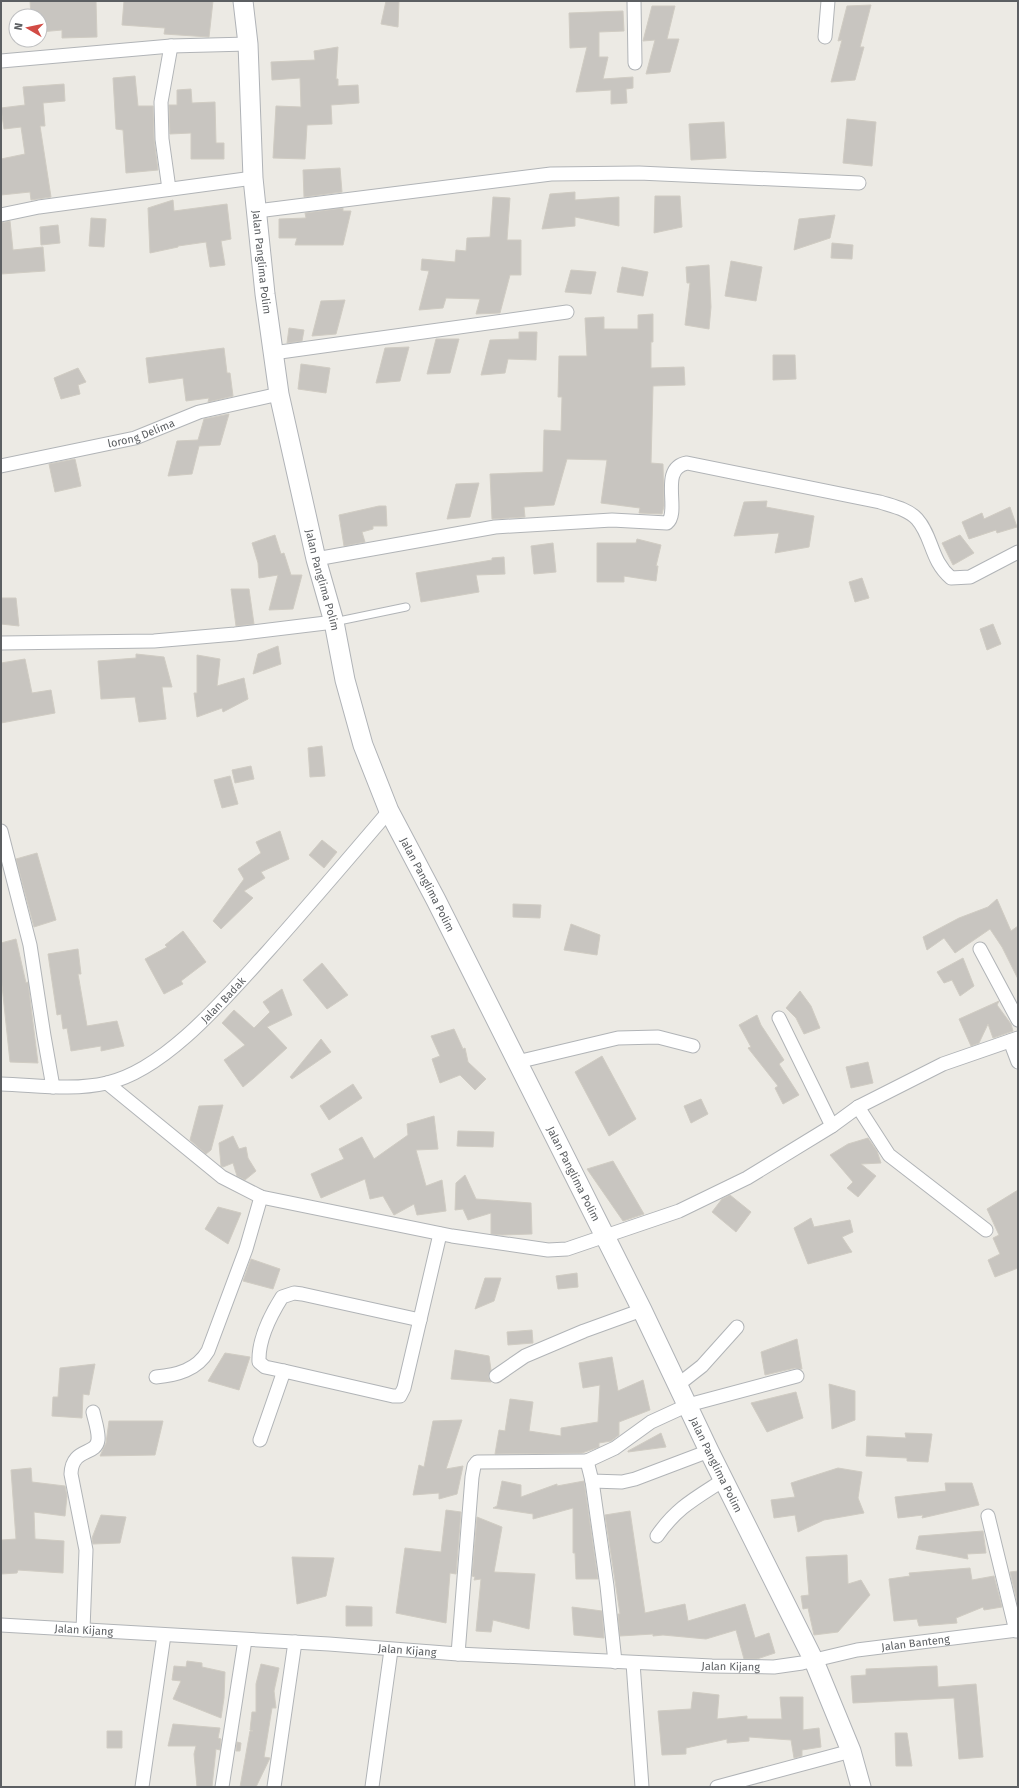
<svg xmlns="http://www.w3.org/2000/svg" width="1019" height="1788" font-family="'Fira Sans',sans-serif">
	<style>
		.building { fill: #c8c5c0; stroke: #d0ccc3 }
		.lines { fill: none; stroke-linecap: round; stroke-linejoin: round }
		.lane-casing { stroke: #b1b4b7; stroke-width: 9 }
		.street-casing { stroke: #b1b4b7; stroke-width: 15 }
		.secondary-casing { stroke: #b0b3b7; stroke-width: 21 }
		.lane { stroke: #fff; stroke-width: 7 }
		.street { stroke: #fff; stroke-width: 13 }
		.secondary { stroke: #fff; stroke-width: 19 }
		.labels { text-anchor: middle; stroke-width: 3; stroke-linejoin: round; paint-order: stroke }
		.street-label { font-size: 11px; fill: #5c5f62; stroke: #fff }
	</style>
	<rect width="100%" height="100%" fill="#eceae4"/>
	<!-- building -->
	<path class="building" d="M30 1H96L97 37 62 38V30L40 32V16H31Z
		M124 1H213L209 37 164 34 165 28 122 25Z
		M386 1H399L398 27 381 24Z
		M871 5 860 47H864L855 80 831 82 842 40 838 41 847 6Z
		M652 6H675L667 39H679L670 72 646 74 655 40 643 41Z
		M623 11 624 31 599 32V57H608L603 79 633 77V88L626 89 627 103 611 104V90L576 92 587 47 570 48 569 13Z
		M338 47 336 79H338V86L358 85 359 103 331 105 332 124 307 125 305 159 273 158 276 106 301 107 300 78 272 80 271 62 315 60 314 51Z
		M135 76 138 106H153L154 139 158 170 126 173 123 130 116 129 113 78Z
		M64 84 65 101 43 103 45 126H40L51 197 31 200 30 192 1 195V159L25 154 21 127 4 129 1 108 25 105 23 87Z
		M191 89 192 103 215 102 216 143H224V159H191V133L170 134 169 105H177V90Z
		M847 119 876 122 872 166 843 163Z
		M724 122 726 158 691 160 689 124Z
		M340 168 342 192 304 197 303 170Z
		M575 192V200L619 197V226L575 217V226L542 229 550 194Z
		M655 196H680L682 227 654 233Z
		M493 197 510 198 507 240H521V275H510L500 313 476 314 480 299 446 298 443 308 419 310 429 271 421 270 422 259 455 262 456 250 466 251 467 238 490 237Z
		M173 200 174 211 227 204 231 239 221 241 225 265 210 267 206 242 178 246V247L150 253 148 208Z
		M343 208V211H351L343 245H295L297 238H279V219L306 218 305 213Z
		M835 215 830 238 794 250 799 219Z
		M91 218 106 219 104 247 89 246Z
		M10 221 13 250 43 247 45 271 1 274V223Z
		M58 225 60 243 41 245 40 227Z
		M832 243 853 245 852 259 831 258Z
		M731 261 762 267 756 301 725 296Z
		M709 265 711 307 709 329 685 325 690 283H687L686 267Z
		M622 267 648 272 643 296 617 292Z
		M571 270 596 272 591 294 565 292Z
		M345 300 336 334 312 336 321 301Z
		M653 314V342H651V368L684 367 685 385 653 386 651 463 663 464 664 506 662 514 639 513 640 508 601 503 607 460 567 459 554 505 524 507 525 517 492 519 490 474 543 472 544 430 561 431 562 397H558L559 356H587L585 318 604 317V329H638V315Z
		M289 328 304 330 302 341 287 343Z
		M519 332H537L536 360 508 359 505 373 481 375 490 340 519 339Z
		M436 339H459L450 373 427 374Z
		M409 347 400 381 376 383 385 348Z
		M224 348 227 373H230L233 396 208 402 209 398 186 401 183 378 149 383 146 358Z
		M773 355H795L796 379 773 380Z
		M301 364 330 368 326 393 298 389Z
		M78 368 86 382 78 385 80 394 61 399 54 378Z
		M229 414 220 445 199 446 192 474 168 476 177 441 198 440 204 419Z
		M75 459 81 486 55 492 49 464Z
		M479 483 470 517 447 519 456 484Z
		M767 501 766 507 814 516 809 547 775 553 779 533 734 536 744 502Z
		M379 506H386L387 526H373V529L362 532 365 542 344 546 339 515Z
		M1010 507 1017 527 997 533 996 530 969 539 962 522 982 513 984 519Z
		M275 535 281 554 284 553 291 575H302L293 609 269 610 278 575 259 578 258 563 252 543Z
		M960 535 974 553 953 565 942 543Z
		M637 539 661 545 656 566H658L656 581 624 576V582H597V543H636Z
		M553 543 556 572 534 574 531 546Z
		M504 557 505 574 476 575 479 592 421 602 416 573 492 560V558Z
		M862 578 869 598 855 602 849 582Z
		M231 589H249L254 624 236 626Z
		M1 598H16L19 626 1 624Z
		M993 624 1001 644 987 650 980 629Z
		M278 646 281 664 253 674 258 654Z
		M136 654 164 657 172 687H162L166 719 139 722 135 697 101 699 98 661 136 658Z
		M197 655 220 659 217 686 244 678 248 699 223 712 222 708 197 717 194 693H197Z
		M25 659 32 693 51 690 55 713 1 723V663Z
		M322 746 325 776 310 777 308 748Z
		M251 766 254 779 235 783 232 770Z
		M230 776 238 804 222 808 214 780Z
		M280 831 289 859 261 872 265 878 244 891 253 898 221 929 213 921 244 879 238 869 261 853 256 842Z
		M322 840 337 852 324 868 309 855Z
		M37 853 56 920 34 927 16 859Z
		M997 899 1011 931 1018 926V979L1002 947 990 929 955 953 944 938 927 950 923 937 959 918 988 907Z
		M513 904 541 905 540 918 513 917Z
		M571 924 600 935 597 955 564 950Z
		M183 931 206 962 181 981 183 984 164 994 145 959 167 947 165 945Z
		M16 939 26 983 28 982 38 1063 10 1062 1 976V943Z
		M78 949 81 974H78L87 1026 117 1021 124 1046 101 1051V1046L71 1051 67 1028 63 1029 61 1014 57 1015 48 954Z
		M963 958 974 986 960 996 952 980 944 983 937 972Z
		M322 963 348 995 327 1009 303 980Z
		M282 989 292 1015 267 1027 287 1048 254 1078 243 1087 224 1060 245 1045 222 1023 234 1010 254 1028 270 1012 263 1002Z
		M800 991 811 1006 820 1028 804 1034 796 1018 786 1008Z
		M999 1001 997 1005 1011 1024 1013 1031 993 1038 988 1024 979 1043 971 1046 959 1019Z
		M757 1015 761 1025 784 1060 779 1064 799 1095 783 1104 775 1088 778 1086 748 1048 751 1047 739 1025Z
		M454 1029 463 1049 465 1048 468 1062 486 1079 475 1090 460 1075 440 1083 432 1059 440 1056 431 1036Z
		M321 1039 331 1052 292 1079 290 1077Z
		M602 1056 636 1119 609 1136 575 1072Z
		M868 1062 873 1083 851 1088 846 1067Z
		M353 1084 362 1098 329 1120 320 1106Z
		M701 1099 708 1114 691 1123 684 1106Z
		M223 1105 211 1150 206 1154 190 1140 199 1106Z
		M434 1116 438 1149 416 1150 426 1186 442 1180 446 1211 417 1215 414 1204 394 1215 383 1196 370 1199 365 1179 321 1198 311 1174 344 1159 339 1149 362 1137 374 1159 408 1135 407 1124Z
		M458 1131 494 1132 493 1147 457 1146Z
		M233 1136 239 1149 246 1147 248 1158 256 1171 245 1180 237 1176 233 1163 223 1167 221 1166 219 1143Z
		M868 1138 877 1151 881 1163 861 1164 876 1176 858 1197 847 1188 853 1182 830 1155 848 1144Z
		M613 1161 644 1214 623 1221 587 1169Z
		M465 1175 476 1199 531 1203 532 1234 502 1235 491 1234V1213L468 1220 463 1209 455 1210 456 1183Z
		M1018 1190V1268L995 1277 988 1260 1000 1254 993 1238 999 1235 987 1209Z
		M730 1195 751 1212 736 1232 712 1212 722 1199Z
		M218 1207 241 1213 228 1244 205 1229Z
		M811 1218 814 1227 850 1220 853 1232 842 1237 852 1252 808 1264 794 1228Z
		M251 1259 280 1269 273 1289 243 1281Z
		M577 1273 578 1287 558 1289 556 1276Z
		M485 1278H501L494 1301 475 1309Z
		M532 1330 533 1343 508 1345 507 1332Z
		M797 1339 802 1369 795 1368 765 1375 761 1352Z
		M455 1350 489 1356 491 1370 488 1377 491 1382 451 1379Z
		M225 1353 250 1357 239 1390 208 1381Z
		M612 1357 618 1391 643 1380 650 1410 619 1422V1435L611 1441 599 1443V1447L582 1453 495 1454 499 1430 505 1431 510 1399 533 1402 529 1431 561 1436V1428L598 1422 600 1385 583 1388 579 1363Z
		M95 1364 89 1395 83 1394 82 1418 52 1416 53 1397H58L60 1368Z
		M829 1384 855 1391V1420L832 1429Z
		M796 1392 803 1418 767 1432 751 1403Z
		M462 1420 446 1469 463 1466 457 1494 439 1499V1493L413 1495 419 1465 424 1467 433 1421Z
		M109 1421H163L155 1455 100 1456 106 1443Z
		M661 1433 666 1447 628 1452V1451Z
		M905 1433 932 1434 928 1462 907 1461V1458L866 1456 867 1436 906 1438Z
		M31 1468 32 1482 65 1486 67 1496 65 1516 34 1512 35 1539 64 1541 63 1573 18 1570 17 1573 1 1574 2 1540 16 1539 11 1470Z
		M838 1468 862 1472 858 1498 864 1513 824 1520 798 1532 795 1515 774 1518 771 1500 795 1497 791 1483Z
		M502 1481 521 1485V1497L557 1484V1486L584 1481 598 1579H576L575 1553H573V1508L533 1519V1514L493 1508 497 1506Z
		M945 1483H972L979 1505 922 1518 923 1515 898 1518 895 1497 946 1491Z
		M446 1510 461 1512 456 1574 450 1573 446 1623 396 1613 405 1548 441 1552Z
		M630 1511 645 1613 685 1604 688 1621 745 1604 755 1638 769 1633 775 1653 757 1659H744L736 1630 706 1639 663 1635 653 1636V1634L620 1636 618 1614H620L605 1515Z
		M101 1515 126 1517 120 1543 93 1544 92 1538Z
		M477 1517 502 1527 494 1572 535 1574 529 1629 493 1620 491 1632 476 1631 481 1579 474 1580 475 1577 472 1576Z
		M983 1531 986 1553 967 1554 968 1559 916 1549 919 1536Z
		M847 1555 848 1584 861 1580 870 1595 838 1632 814 1635 808 1608 803 1609 801 1596 809 1595 806 1557Z
		M292 1557 334 1558 326 1596 297 1604Z
		M970 1568 972 1580 994 1576 1002 1607 984 1610 983 1607 956 1618 957 1623 919 1626 917 1619 894 1621 889 1579 910 1576 909 1573Z
		M1018 1571V1605L1010 1572Z
		M346 1606 372 1607V1626H346Z
		M572 1607 602 1611 604 1638 574 1635Z
		M187 1661 202 1663V1667L225 1672 224 1698 221 1718 173 1699 181 1681 172 1680 174 1666 186 1667Z
		M261 1664 279 1668 274 1691 276 1708H272L264 1757 270 1758 256 1787H240L250 1731H253L250 1730 252 1712H256V1684Z
		M937 1666 938 1687 976 1684 983 1757 959 1759 954 1698 853 1703 851 1676 866 1675V1669Z
		M693 1692 719 1695 717 1719 747 1716V1719H782L780 1697H803V1730L819 1728 821 1747 802 1750V1756L794 1758 791 1740 749 1737V1741L727 1743V1739L686 1748V1754L662 1755 658 1711 691 1709Z
		M173 1724 220 1728 218 1738 221 1739 220 1750 216 1749 212 1787H197L194 1754 196 1746H168Z
		M107 1731H122V1748H107Z
		M895 1733H907L912 1766H896Z
		M237 1742 241 1743 240 1751H236Z"/>
	<g class="lines">
		<defs>
			<path id="lane" d="M334 622 406 607"/>
			<g id="street">
				<path d="M634 1 635 63"/>
				<path d="M825 37 828 1"/>
				<path d="M1 61 171 46 248 44"/>
				<path d="M169 189 162 139 161 102 171 46"/>
				<path d="M257 211 551 174 639 173 859 183"/>
				<path d="M1 215 39 207 253 178"/>
				<path d="M273 353 567 312"/>
				<path id="s1" d="M1 466 135 438 199 412 279 394"/>
				<path d="M316 559 495 527 612 520 667 523C681 512 658 468 687 463L880 502C892 506 908 509 917 519 933 537 930 560 951 578L970 577 1018 552"/>
				<path d="M1 643 154 641 235 634 334 622"/>
				<path d="M1 831 30 945 44 1036 53 1087"/>
				<path d="M980 949 1018 1020"/>
				<path d="M779 1018 832 1126"/>
				<path d="M1010 1041 1018 1062"/>
				<path d="M517 1062 618 1038 658 1037 693 1046"/>
				<path d="M107 1083 222 1177 261 1197 452 1236 548 1250 567 1249 679 1211 747 1178 832 1126 858 1107 943 1064 1018 1038"/>
				<path id="s2" d="M1 1084C36 1085 72 1091 107 1083 166 1070 228 995 268 951 309 905 349 858 389 811"/>
				<path d="M858 1107 889 1155 986 1230"/>
				<path d="M284 1371 265 1367 259 1362C258 1339 270 1316 282 1297L294 1293 302 1294 420 1320"/>
				<path d="M496 1376 525 1356 584 1331 642 1310"/>
				<path d="M156 1377C177 1375 197 1370 208 1351L246 1249 261 1197"/>
				<path d="M679 1384 702 1366 737 1327"/>
				<path d="M260 1440 284 1371 393 1396H400L404 1388 440 1234"/>
				<path d="M587 1461 615 1448 651 1422 688 1405 797 1376"/>
				<path d="M592 1481 607 1586 615 1662"/>
				<path d="M988 1516 1016 1631"/>
				<path d="M657 1536C677 1507 696 1498 725 1479"/>
				<path id="s3" d="M1 1625 329 1644 458 1654 712 1666 774 1667 802 1663 857 1650 1018 1630"/>
				<path d="M83 1630 86 1550 71 1474C72 1447 96 1456 98 1440 99 1432 95 1421 93 1412"/>
				<path d="M458 1654 472 1477 474 1466 477 1462 587 1461 592 1481 622 1482 635 1479 709 1451"/>
				<path d="M633 1663 642 1787"/>
				<path d="M142 1787 164 1635"/>
				<path d="M222 1787 245 1640"/>
				<path d="M274 1787 295 1642"/>
				<path d="M372 1787 391 1650"/>
				<path d="M717 1787 851 1751"/>
			</g>
			<g id="secondary">
				<path id="s4" d="M243 1 248 44 253 178 265 294 279 394 316 559 334 622 345 680 363 745 389 811 436 900 642 1310 709 1451 814 1661 851 1751 861 1787"/>
			</g>
		</defs>
		<!-- lane casing -->
		<use href="#lane" class="lane-casing"/>
		<!-- street casing -->
		<use href="#street" class="street-casing"/>
		<!-- secondary casing -->
		<use href="#secondary" class="secondary-casing"/>
		<!-- lane -->
		<use href="#lane" class="lane"/>
		<!-- street -->
		<use href="#street" class="street"/>
		<!-- secondary -->
		<use href="#secondary" class="secondary"/>
	</g>
	<g class="labels">
		<!-- street labels -->
		<g class="street-label">
			<text dy="4" stroke="none"><textPath href="#s4" startOffset="262">Jalan Panglima Polim</textPath></text>
			<text dy="4" stroke="none"><textPath href="#s1" startOffset="144">lorong Delima</textPath></text>
			<text dy="4" stroke="none"><textPath href="#s4" startOffset="586">Jalan Panglima Polim</textPath></text>
			<text dy="4" stroke="none"><textPath href="#s4" startOffset="910">Jalan Panglima Polim</textPath></text>
			<text dy="4" stroke="none"><textPath href="#s2" startOffset="251">Jalan Badak</textPath></text>
			<text dy="4" stroke="none"><textPath href="#s4" startOffset="1234">Jalan Panglima Polim</textPath></text>
			<text dy="4" stroke="none"><textPath href="#s4" startOffset="1558">Jalan Panglima Polim</textPath></text>
			<text dy="4" stroke="none"><textPath href="#s3" startOffset="83">Jalan Kijang</textPath></text>
			<text dy="4" stroke="none"><textPath href="#s3" startOffset="918">Jalan Banteng</textPath></text>
			<text dy="4" stroke="none"><textPath href="#s3" startOffset="407">Jalan Kijang</textPath></text>
			<text dy="4" stroke="none"><textPath href="#s3" startOffset="731">Jalan Kijang</textPath></text>
		</g>
	</g>
	<!-- border -->
	<rect width="1019" height="1788" fill="none" stroke="#5c5f62" stroke-width="4"/>
	<!-- north arrow -->
	<g transform="translate(28 28) rotate(279)"><circle r="19" fill="#ffffff" stroke="#bebfc0"/>
	<path d="M0-3L7 15L0 10L-7 15Z" fill="#d24b45"/>
	<text y="-6" font-size="11" font-weight="bold" text-anchor="middle" fill="#5c5f62">N</text>
	</g>
</svg>
